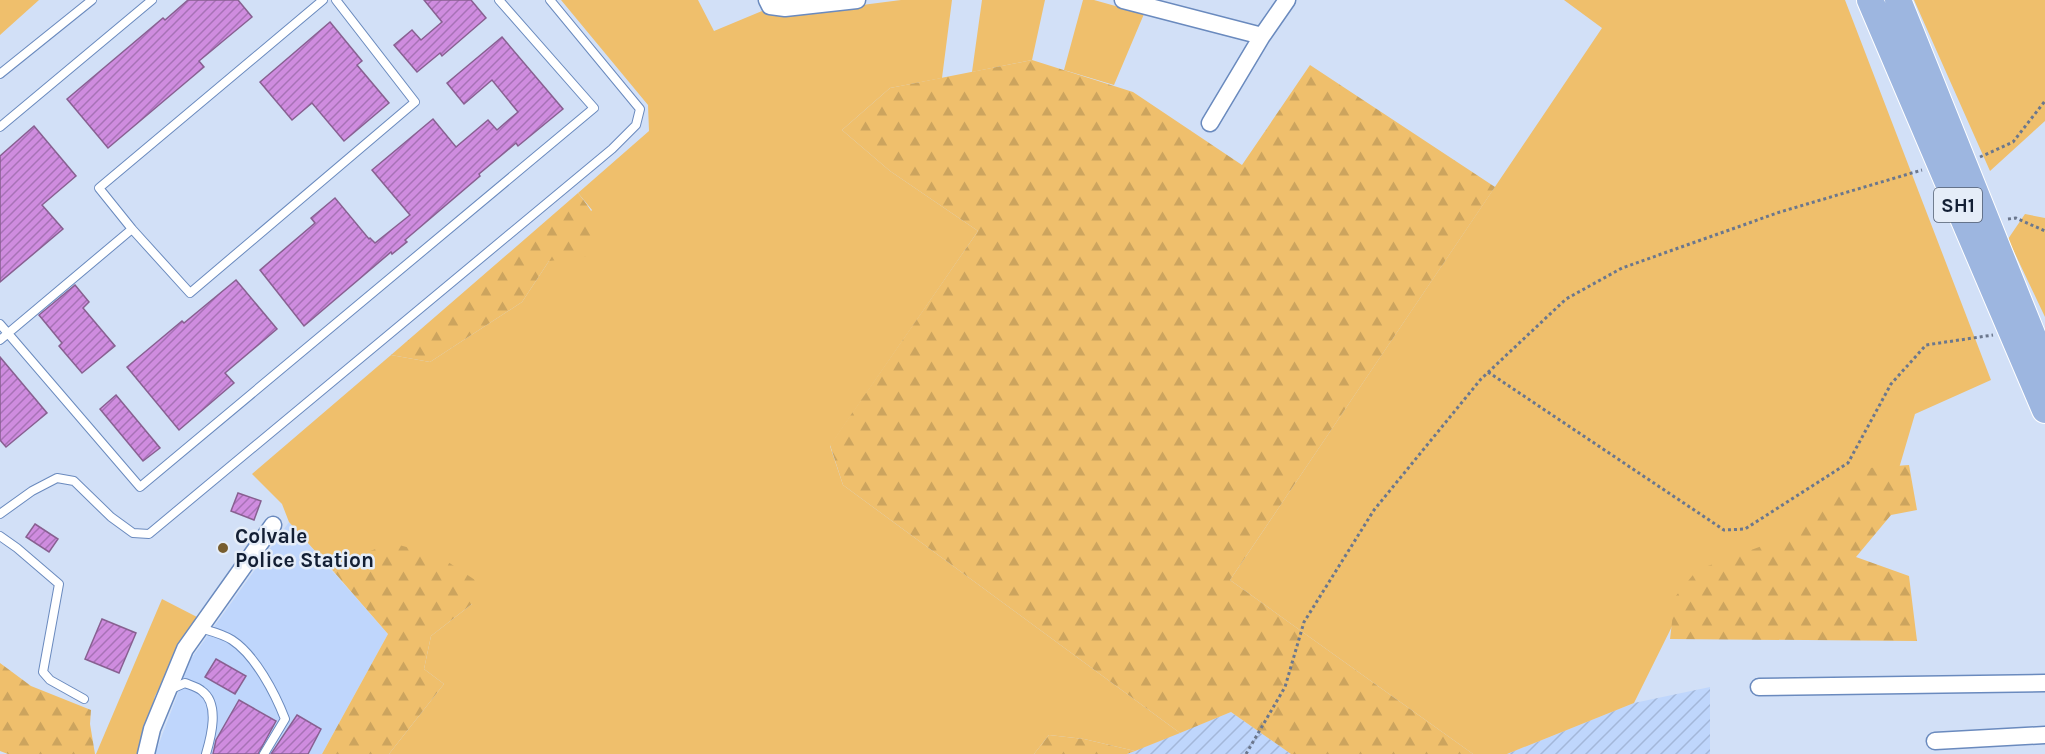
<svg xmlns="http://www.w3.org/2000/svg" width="2045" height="754" font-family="Karla,sans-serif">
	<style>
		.built { fill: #bfd6fc }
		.industrial { fill: url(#industrial-furrows) }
		.green { fill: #efbf6c }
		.forest { fill: url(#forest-firs) }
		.building { fill: url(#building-hatch); stroke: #886091; stroke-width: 1.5 }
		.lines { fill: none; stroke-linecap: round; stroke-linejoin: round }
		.service-casing { stroke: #6a8abe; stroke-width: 10 }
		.minor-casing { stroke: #6a8abe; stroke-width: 19 }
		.primary-casing { stroke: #fff; stroke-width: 28 }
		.path { stroke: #6b778d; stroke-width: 3; stroke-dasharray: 3 3; stroke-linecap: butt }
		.service { stroke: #fff; stroke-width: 8 }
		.minor { stroke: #fff; stroke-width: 16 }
		.primary { stroke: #9db6e0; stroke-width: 26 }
		.poi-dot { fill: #775d2e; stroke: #e5edf8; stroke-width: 2 }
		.labels { text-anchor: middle; stroke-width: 5; stroke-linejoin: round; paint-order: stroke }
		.shield { fill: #e5edf8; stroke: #525d6f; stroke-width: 1.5 }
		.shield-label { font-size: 20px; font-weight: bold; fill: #131f34 }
		.poi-label { font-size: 21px; font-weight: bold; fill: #131f34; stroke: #e5edf8; text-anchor: start }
	</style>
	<defs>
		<pattern id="industrial-furrows" width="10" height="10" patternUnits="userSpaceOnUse" patternTransform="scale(1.5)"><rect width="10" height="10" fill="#bfd6fc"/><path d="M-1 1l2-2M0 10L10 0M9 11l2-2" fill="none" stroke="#a3b7d9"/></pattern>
		<pattern id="forest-firs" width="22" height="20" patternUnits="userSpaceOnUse" patternTransform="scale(1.5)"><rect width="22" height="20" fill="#efbf6c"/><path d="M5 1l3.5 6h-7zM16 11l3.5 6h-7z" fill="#cca45e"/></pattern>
		<pattern id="building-hatch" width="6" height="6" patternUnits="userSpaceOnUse" patternTransform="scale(1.5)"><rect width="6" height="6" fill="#cf8cdf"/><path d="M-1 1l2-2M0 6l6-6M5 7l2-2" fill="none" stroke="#a772b6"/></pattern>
	</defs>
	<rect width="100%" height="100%" fill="#d2e0f7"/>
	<!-- built -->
	<path class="built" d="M289 522 388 634 322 754H155L191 659Z"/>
	<!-- industrial -->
	<path class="industrial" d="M1710 687V754H1507L1634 703Z
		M1231 712 1291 754H1127Z"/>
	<!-- green -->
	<path class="green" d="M0 0H39L0 35Z
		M561 0H698L714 31 762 11 784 15 901 0H952L942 78 890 88 842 130 890 171 978 231 830 446 843 485 1180 733 1135 751 1084 739 1049 735 1034 754H389L444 684 424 669 431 636 472 604 351 558 334 572 289 522 282 504 252 474 391 355 430 362 522 302 549 261 592 210 578 193 649 131 648 105Z
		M982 0H1045L1032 60 972 72Z
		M1083 0H1094L1144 14 1114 85 1064 70Z
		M1564 0H1845L1991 380 1915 414 1892 492 1695 580 1634 703 1507 754H1473L1230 580 1602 28Z
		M1914 0H2045V121L1990 171Z
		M2025 214 2045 218V317L2008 239Z
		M162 599 197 617 155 696 139 754H96Z"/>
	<!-- forest -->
	<path class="forest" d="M1032 60 1133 92 1242 165 1310 65 1495 187 1230 580 1473 754H1291L1231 712 1180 733 843 485 830 445 978 231 890 171 842 130 890 88Z
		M578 193C598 218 601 225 593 256L549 261 522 302 430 362 391 355Z
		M1909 465 1917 510 1891 515 1856 557 1909 576 1917 641 1670 639 1675 597 1697 570 1770 543 1868 468Z
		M392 543 439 556 475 580 472 604 431 636 424 669 444 684 389 754H322L388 634 334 572 351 558Z
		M0 663 31 686 91 710 90 724 95 754H8L0 751Z
		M1049 735 1084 739 1135 751 1127 754H1034Z"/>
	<!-- building -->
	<path class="building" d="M188 0H238L252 17 199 61 204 67 108 148 67 99 163 18 165 20Z
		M424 0H471L486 18 442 56 440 53 417 72 394 45 412 30 421 40 442 22Z
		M330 22 362 61 357 65 389 103 344 141 312 103 292 120 260 82Z
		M502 37 563 109 518 146 516 143 479 174 480 176 405 240 407 242 392 254 391 252 304 326 260 270 315 223 311 218 335 198 369 239 370 238 375 243 410 215 372 170 433 119 456 147 488 120 497 130 518 112 492 80 464 104 447 83Z
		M34 126 76 176 42 205 63 229 0 282V156Z
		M236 280 277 329 225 373 234 383 179 430 127 367 182 321 184 323Z
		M75 285 89 302 83 308 115 346 82 373 59 346 62 343 39 315Z
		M0 357 47 413 6 447 0 440Z
		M116 395 160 448 143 461 100 409Z
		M238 493 261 501 254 520 231 511Z
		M35 524 58 539 49 552 26 537Z
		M102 619 136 633 119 673 85 659Z
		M216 659 246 676 235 694 205 677Z
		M239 700 276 721 258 754H213L216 740Z
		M297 715 321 729 308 754H271Z"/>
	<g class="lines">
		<defs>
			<path id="service" d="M323 0 99 188 132 229 190 293 415 102 336 0
				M0 74 92 0
				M0 127 152 0
				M0 324 140 487 594 108 499 0
				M0 340 132 229
				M0 514 32 491 57 478 74 481 111 517 133 533 149 534 612 149 636 125 640 109 550 0
				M0 536 17 548 59 584 43 672 50 680 84 699
				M200 628C210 631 223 634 232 640 255 655 275 693 285 719L264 754
				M169 690 185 683C190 685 198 687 202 691 220 704 211 737 206 754"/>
			<path id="minor" d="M767 0 770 6 785 8 857 0
				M1123 0 1262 36 1287 0
				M1210 123 1262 36
				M1759 687 2045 683
				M1935 741 2045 735
				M146 754 152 729 185 649 273 525"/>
			<path id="primary" d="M1870 0 2045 410
				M1898 0 2044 364"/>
		</defs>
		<!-- service casing -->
		<use href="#service" class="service-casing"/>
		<!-- minor casing -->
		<use href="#minor" class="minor-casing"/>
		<!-- primary casing -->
		<use href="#primary" class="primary-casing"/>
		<!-- path -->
		<path class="path" d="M1980 157 2013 142 2045 101
			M2008 219 2016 218 2045 231
			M1488 372 1724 530 1745 529 1848 463 1891 384 1926 345 1993 335
			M1246 754 1285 687 1304 622 1374 510 1481 379 1566 299 1622 268 1780 212 1922 170"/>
		<!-- service -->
		<use href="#service" class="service"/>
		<!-- minor -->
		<use href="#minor" class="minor"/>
		<!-- primary -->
		<use href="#primary" class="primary"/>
	</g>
	<!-- markers -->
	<circle class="poi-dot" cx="223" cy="548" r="6"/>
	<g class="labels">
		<!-- shield labels -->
		<rect class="shield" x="1934" y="188" width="48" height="34" rx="4.5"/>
		<g class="shield-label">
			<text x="1958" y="212">SH1</text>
		</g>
		<!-- poi labels -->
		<g class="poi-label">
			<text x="235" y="543">Colvale<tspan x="235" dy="24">Police Station</tspan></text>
		</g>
	</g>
</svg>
